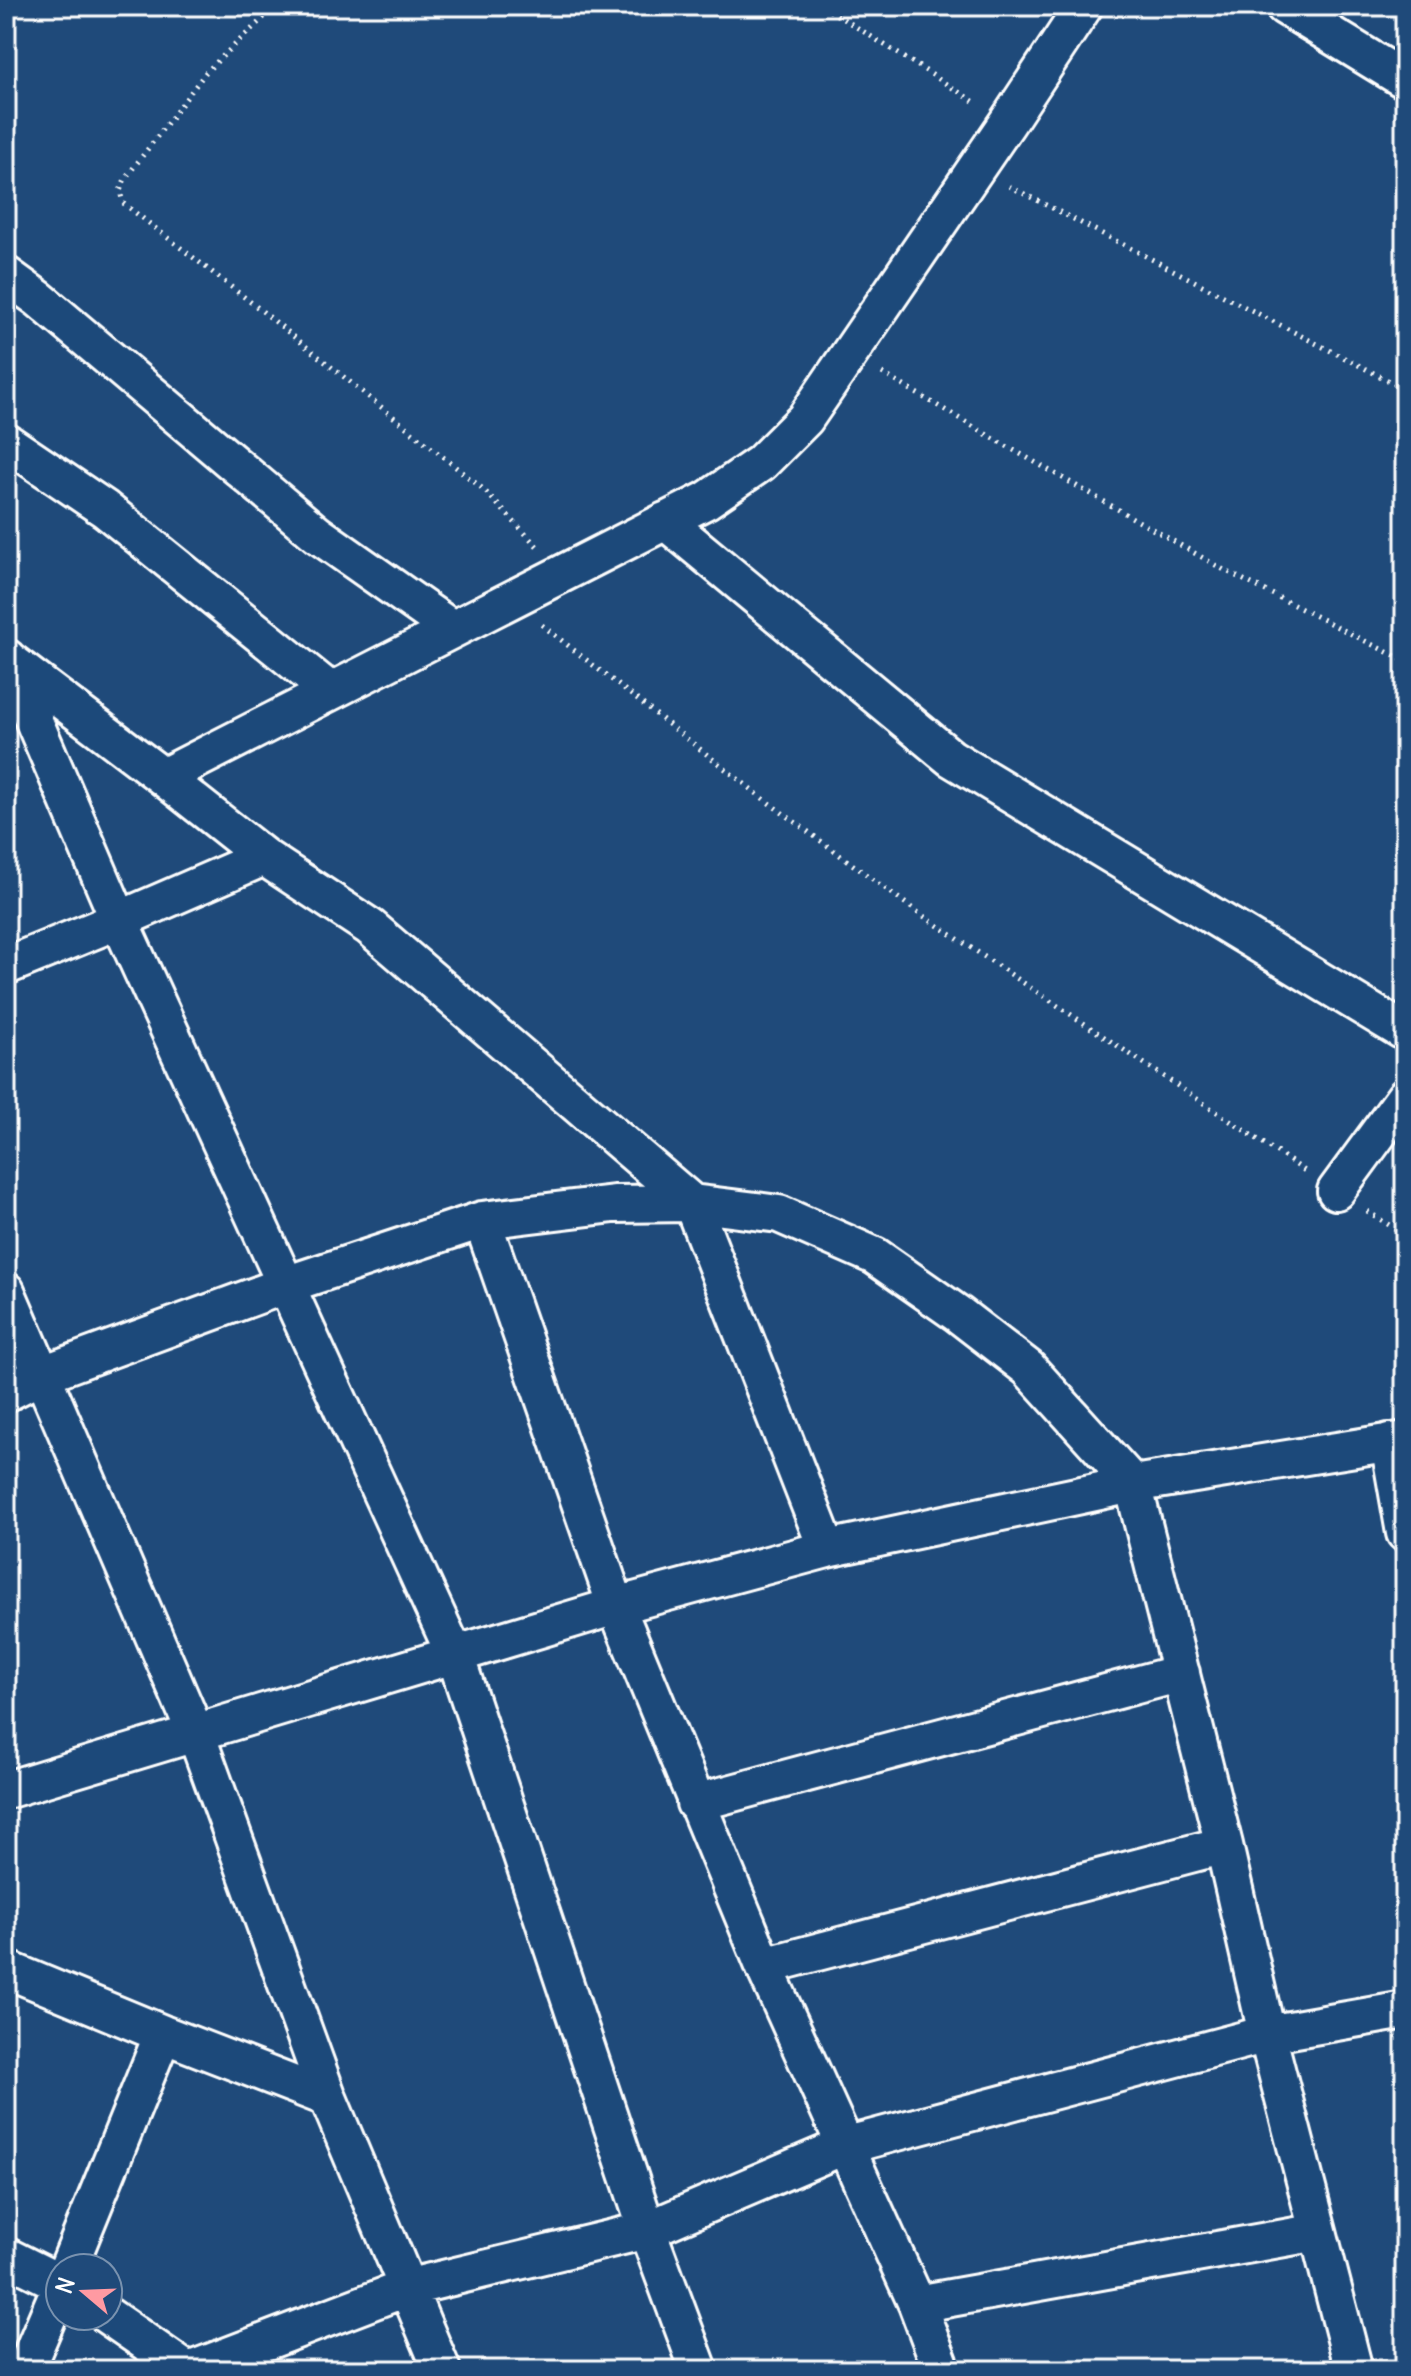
<svg xmlns="http://www.w3.org/2000/svg" width="1411" height="2376" font-family="Delius,sans-serif">
	<style>
		.lines { fill: none; stroke-linecap: round; stroke-linejoin: round }
		.minor-casing { stroke: #fff; stroke-width: 42 }
		.path { stroke: #fff; stroke-width: 5; stroke-dasharray: 2 6; stroke-linecap: butt }
		.minor { stroke: #1f4a7a; stroke-width: 36 }
	</style>
	<rect width="100%" height="100%" fill="#1f4a7a"/>
	<filter id="ink" filterUnits="userSpaceOnUse"><feTurbulence type="fractalNoise" baseFrequency=".0125" numOctaves="2"/><feDisplacementMap in="SourceGraphic" scale="16" xChannelSelector="R" yChannelSelector="G"/><feConvolveMatrix kernelMatrix="1 2 1 2 8 2 1 2 1" color-interpolation-filters="sRGB"/></filter>
	<g filter="url(#ink)">
		<g class="lines">
			<defs>
				<path id="minor" d="M1284 6 1405 80
					M6 275 39 299 317 534 452 629
					M6 442 105 509 330 691
					M665 521 951 758 1405 1032
					M7 658 119 920 455 1655 647 2230 699 2370
					M10 661 163 777 264 857 370 927 692 1203 827 1549
					M163 777 707 500 761 463 805 419 1007 123 1084 6
					M6 966 119 920 264 857
					M1336 1191 1405 1097
					M482 1220 616 1606 764 1966 917 2304 942 2370
					M6 1291 196 1734 328 2098 442 2370
					M6 1393 43 1374 285 1285 482 1220 614 1204 692 1203 779 1214 875 1256 958 1314 1028 1368 1133 1484 1224 1845 1267 2034 1354 2370
					M1389 1442 1405 1533
					M6 1790 616 1606 827 1549 1133 1484 1405 1440
					M695 1803 1181 1673
					M764 1966 1224 1845
					M6 1969 163 2034 328 2098
					M6 2256 60 2283
					M68 2268 163 2034
					M917 2304 1318 2232
					M108 2316 186 2370
					M25 2370 60 2288
					M191 2370 406 2288 647 2230 844 2146 1267 2034 1405 2010"/>
			</defs>
			<!-- minor casing -->
			<use href="#minor" class="minor-casing"/>
			<!-- path -->
			<path class="path" d="M276 6 206 72 125 179 120 191 123 203 257 307 483 489 538 547
				M823 6 978 104
				M1009 186 1405 389
				M882 373 1003 444 1226 571 1405 661
				M542 625 765 800 916 911 1308 1173
				M1367 1211 1405 1235"/>
			<!-- minor -->
			<use href="#minor" class="minor"/>
		</g>
	</g>
	<!-- margin -->
	<rect width="1411" height="2376" fill="none" stroke="#1f4a7a" stroke-width="32"/>
	<rect x="16" y="16" width="1379" height="2344" fill="none" stroke="#fff" stroke-width="3" filter="url(#ink)"/>
	<!-- north arrow -->
	<g transform="translate(84 2292) rotate(289)"><circle r="38" fill="#1f4a7a" stroke="#7992af" stroke-width="2"/>
	<path d="M0-6L14 30L0 20L-14 30Z" fill="#ff9aa2"/>
	<text y="-12" font-size="22" font-weight="bold" text-anchor="middle" fill="#ffffff">N</text>
	</g>
</svg>
